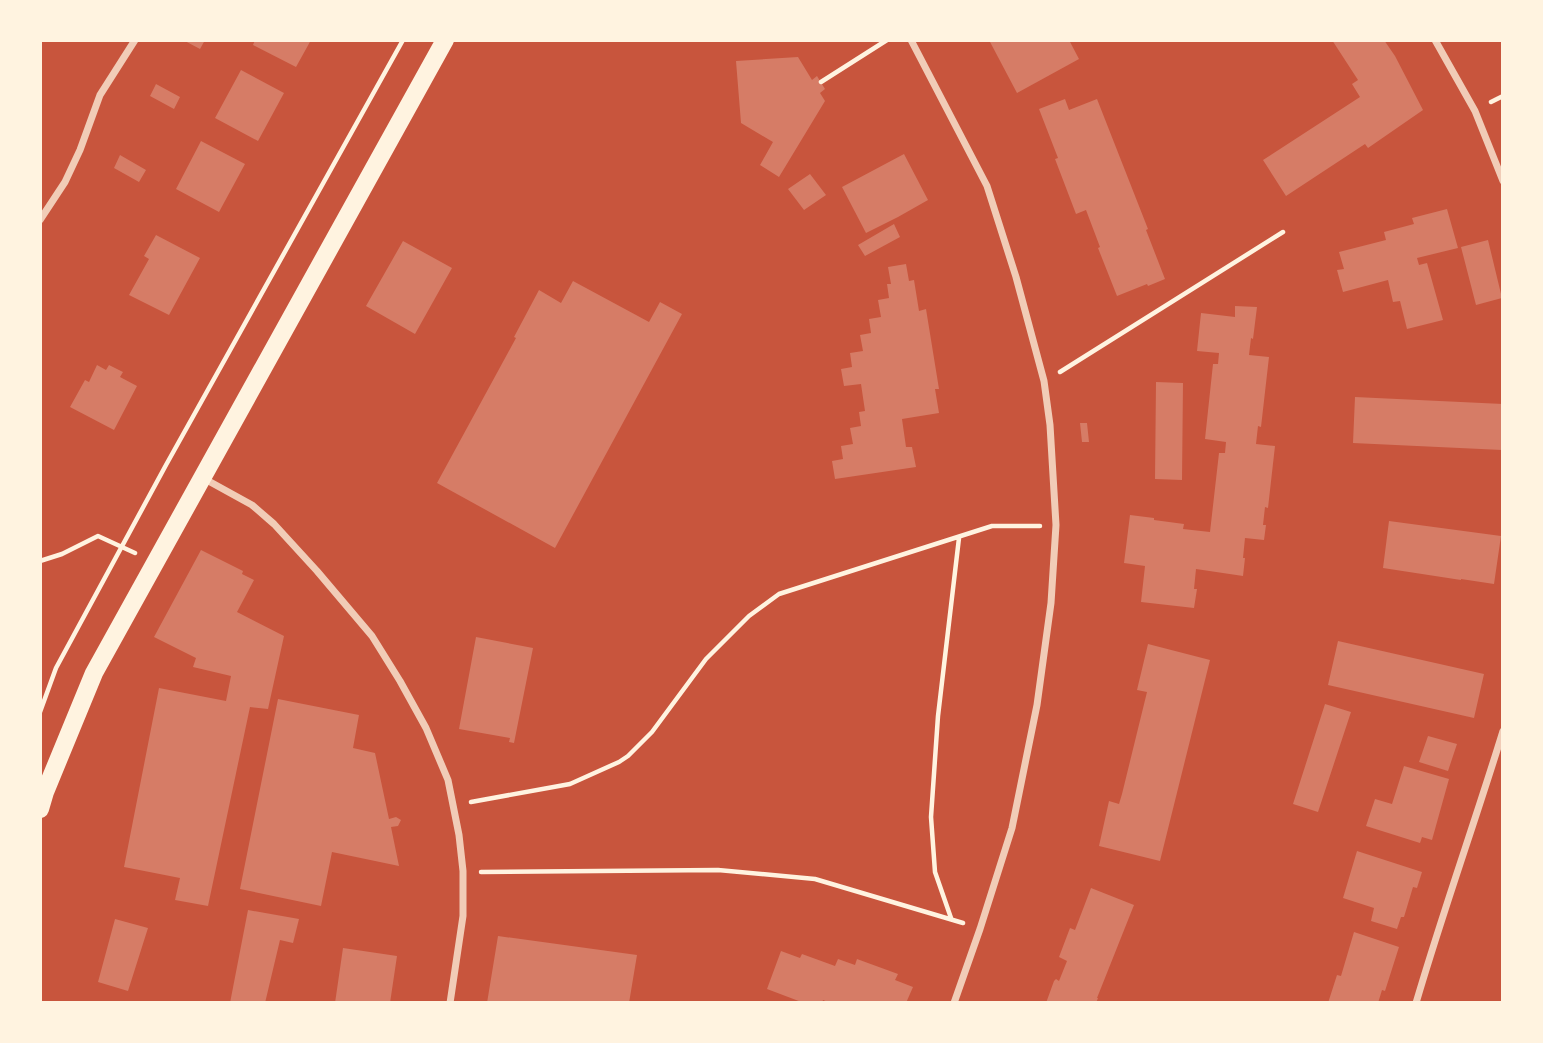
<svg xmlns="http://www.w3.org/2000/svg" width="1543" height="1043" font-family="Barlow,sans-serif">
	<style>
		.building { fill: #d67c66 }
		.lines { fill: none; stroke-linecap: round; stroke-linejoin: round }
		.path { stroke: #fff3e0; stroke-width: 4.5 }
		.minor { stroke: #f1ccb7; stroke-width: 7 }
		.primary { stroke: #fff3e0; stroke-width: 18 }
	</style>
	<rect width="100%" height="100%" fill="#c8553d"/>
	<!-- building -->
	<path class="building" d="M183 40H205L200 49Z
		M255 40H311L296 67 253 45Z
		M989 40H1069L1079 59 1017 93Z
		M1332 40H1384L1395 56 1423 110 1368 148 1365 144 1286 196 1263 160 1360 97 1352 84 1358 80Z
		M798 57 812 80 817 76 825 89 820 93 825 101 779 177 760 165 773 142 741 123 736 61Z
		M241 70 284 93 258 141 215 118Z
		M156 84 180 97 174 109 150 96Z
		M1065 99 1069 110 1097 99 1148 229 1146 230 1165 279 1148 286 1147 284 1117 296 1098 248 1100 247 1086 210 1076 214 1055 159 1058 158 1039 109Z
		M201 141 245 164 219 212 176 189Z
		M904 154 928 200 898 217 866 233 842 187Z
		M120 155 146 170 139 182 114 168Z
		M810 174 826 195 804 210 788 189Z
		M1447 209 1458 248 1417 258 1419 265 1427 263 1443 320 1407 329 1400 301 1393 302 1388 280 1343 292 1337 270 1344 269 1339 252 1386 240 1384 232 1414 224 1412 218Z
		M894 224 900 237 865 256 858 245Z
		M156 235 200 258 169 315 129 295 149 259 144 256Z
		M1488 240 1502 298 1476 305 1461 247Z
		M403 241 452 268 415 334 366 306Z
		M906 264 909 281 914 280 919 311 926 309 939 389H935L939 413 902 419 906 447H912L916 467 835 479 832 461 843 459 841 446 853 444 850 428 861 426 859 412 865 411 861 384 844 386 841 369 852 367 850 353 863 351 860 335 871 333 869 319 881 317 878 300 889 298 887 284H891L888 267Z
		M573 281 649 322 660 302 682 314 555 548 437 483 516 338 514 337 539 290 561 303Z
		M1235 306 1257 307 1253 339 1251 338 1249 355 1269 357 1261 427 1258 426 1256 444 1275 446 1268 508 1265 507 1263 525H1266L1264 540 1245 538 1243 558H1245L1243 576 1196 569 1194 589H1197L1194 608 1141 602 1145 566 1124 563 1130 515 1154 518V520L1184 524 1183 529 1210 532 1219 453H1225L1226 442 1205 439 1213 364H1218L1219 353 1197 351 1201 313 1235 317Z
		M97 365 106 370 109 365 123 372 120 377 137 386 114 430 70 407 85 380 89 382Z
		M1156 382 1183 383 1182 480 1155 479Z
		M1355 397 1503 404 1502 450 1353 443Z
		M1080 423H1087L1089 442H1082Z
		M1389 521 1501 536 1494 584 1461 579V580L1383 568Z
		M201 550 243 571 242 574 254 580 237 612 284 636 268 709 250 707 208 906 175 900 180 878 124 867 159 688 226 701 231 676 193 667 196 658 154 637Z
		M476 637 533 648 514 743 509 742 510 738 459 729Z
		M1338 641 1484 674 1474 718 1328 685Z
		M1148 644 1210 660 1160 861 1099 846 1109 801 1119 804 1122 794 1147 692 1137 690Z
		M278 699 359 715 353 748 375 753 389 819 396 817 401 820 398 826 391 827 399 866 332 852 321 906 240 889Z
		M1325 704 1351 712 1318 812 1293 804Z
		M1428 736 1457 744 1448 771 1419 762Z
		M1404 766 1449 779 1432 840 1422 837 1420 843 1366 826 1375 799 1392 804Z
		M1357 851 1422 872 1417 888 1413 887 1404 917H1401L1397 929 1371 921 1374 908 1343 898Z
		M1091 888 1134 905 1097 998H1098L1096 1003H1046L1054 981 1056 979 1059 981 1067 961 1059 957 1070 928 1075 930Z
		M248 910 299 919 293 943 280 940 265 1003H230Z
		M115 919 148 928 128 991 98 982Z
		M1354 932 1399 947 1385 991 1382 990 1378 1003H1328L1337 975 1341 976Z
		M498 936 637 955 629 1003H487Z
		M343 948 397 956 390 1003H335Z
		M781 951 800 958 802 954 835 966 838 959 855 965 857 959 898 974 895 980 913 987 906 1003H830L823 1000 822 1003H804L767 989Z"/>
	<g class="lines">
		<!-- path -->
		<path class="path" d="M821 82 887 40
			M1491 102 1503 96
			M1060 372 1283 232
			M40 561 62 554 98 536 135 553
			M40 712 56 668 166 465 403 40
			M471 802 570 784 619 762 628 756 652 732 706 659 749 616 779 594 992 526H1040
			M481 872 718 870 815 879 963 923
			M951 918 935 872 931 817 938 716 959 538"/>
		<!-- minor -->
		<path class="minor" d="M911 40 987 186 1016 277 1044 381 1050 425 1056 525 1051 603 1037 705 1012 828 980 929 954 1003
			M1435 40 1475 111 1503 181
			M40 220 65 182 80 150 100 95 135 40
			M203 478 252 505 274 524 317 571 372 636 400 681 426 728 448 780 459 835 463 871V916L450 1003
			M1416 1003C1443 911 1475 822 1503 731"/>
		<!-- primary -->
		<path class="primary" d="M40 809 45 792 94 673 445 40"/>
	</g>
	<!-- border -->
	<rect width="1543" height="1043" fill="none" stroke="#fff3e0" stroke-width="84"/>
</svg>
